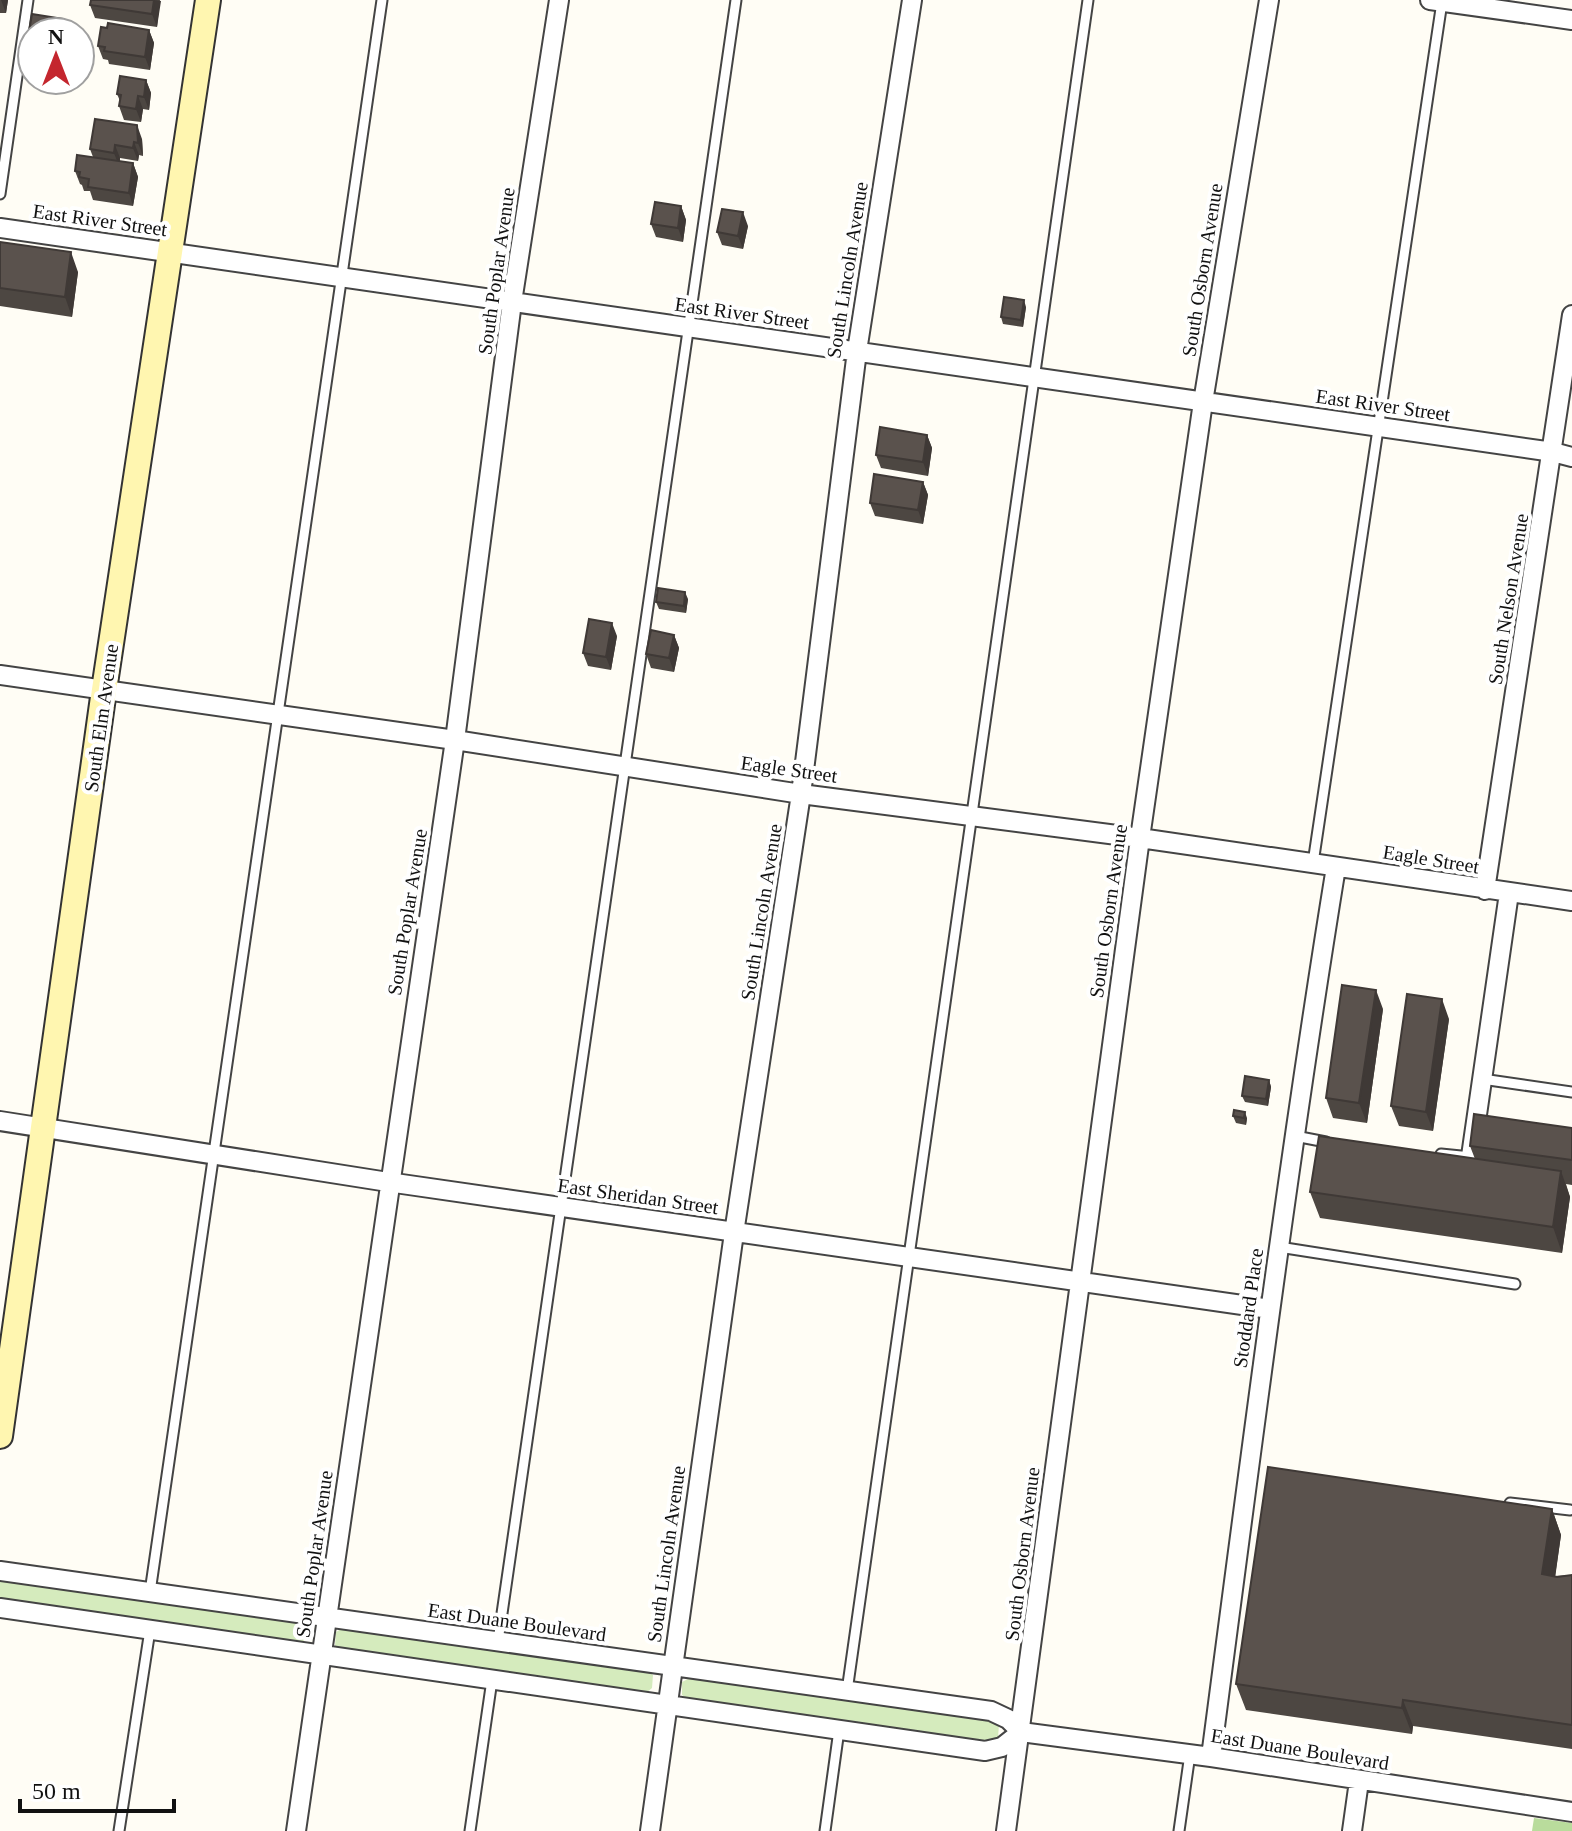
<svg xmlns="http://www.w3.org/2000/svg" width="1572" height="1831" font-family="Georgia,serif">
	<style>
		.green { fill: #d5ebbd }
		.forest { fill: #b9dc9c }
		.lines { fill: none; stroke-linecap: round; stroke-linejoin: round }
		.lane-casing { stroke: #444; stroke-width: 13 }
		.street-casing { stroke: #444; stroke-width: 22 }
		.secondary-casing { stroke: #333; stroke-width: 28 }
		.lane { stroke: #fff; stroke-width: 9 }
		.street { stroke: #fff; stroke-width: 18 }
		.secondary { stroke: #fff6b0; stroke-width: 24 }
		.wall { fill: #4d4742 }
		.shaded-wall { fill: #3f3936 }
		.building { fill: #5a524d; stroke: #3f3936; stroke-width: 2 }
		.labels { text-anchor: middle; stroke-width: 8; stroke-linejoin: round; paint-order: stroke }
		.street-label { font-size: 20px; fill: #111; stroke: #fff }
	</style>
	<rect width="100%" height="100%" fill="#fffdf5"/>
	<!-- green -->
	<path class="green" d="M0 1579 304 1623 307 1629 306 1639 300 1643 0 1599Z
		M343 1628 650 1673 653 1675 652 1688 646 1693 339 1648 335 1646 336 1632Z
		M690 1678 996 1722 999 1724 998 1738 992 1742 685 1697 682 1695V1682Z"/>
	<!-- forest -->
	<path class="forest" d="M1534 1818 1572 1823V1831H1532Z"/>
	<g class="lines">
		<defs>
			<path id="lane" d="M0 194 28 0
				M1313 863 1442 2
				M1482 1079 1572 1092
				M1295 1136 1326 1142
				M1441 1154 1471 1157
				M1279 1247 1515 1284
				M1510 1503 1570 1510
				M150 1592 382 0
				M498 1641 736 0
				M847 1691 1088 0
				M119 1831 150 1630
				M470 1831 492 1680
				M825 1831 839 1730
				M1179 1831 1190 1754"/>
			<path id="street" d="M1430 0 1572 20
				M0 228 1553 452 1572 457
				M0 675 455 740 801 794 1140 838 1572 901
				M1485 890 1572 315
				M0 1121 388 1182 1270 1309
				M1468 1177 1509 893
				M0 1571 991 1711 1008 1719 1021 1732 1211 1757 1572 1812
				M0 1608 985 1751 1002 1747 1021 1732
				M1211 1757C1250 1460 1288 1162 1336 867
				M296 1831 455 740 512 302 559 0
				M650 1831 734 1233 801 794 857 351 912 0
				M1006 1831 1140 838 1203 402 1269 0
				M1352 1831 1359 1781"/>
			<path id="secondary" d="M0 1436 104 690 208 0"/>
		</defs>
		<!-- lane casing -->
		<use href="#lane" class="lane-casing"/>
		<!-- street casing -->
		<use href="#street" class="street-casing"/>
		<!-- secondary casing -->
		<use href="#secondary" class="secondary-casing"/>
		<!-- lane -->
		<use href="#lane" class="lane"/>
		<!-- street -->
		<use href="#street" class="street"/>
		<!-- secondary -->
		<use href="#secondary" class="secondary"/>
	</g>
	<!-- wall -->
	<path class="wall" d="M0 0H8L6 13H0Z
		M91 0H160L157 27 95 18 90 5Z
		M32 14V69L30 68 25 55Z
		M149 30 154 43 150 70 109 64 108 60 103 59 98 46Z
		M146 80 151 93 149 110 143 109 141 122 124 120 119 106 120 101 117 94Z
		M142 139 143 156 139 155 138 161 120 158V161L133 163 138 177 133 206 93 200 90 191H84L82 185 80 184 75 171 93 157 90 149Z
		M681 206 686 220 683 242 656 237 651 224Z
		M748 226 743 249 722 245 717 232Z
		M0 242 78 272 72 317 0 306Z
		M1026 307 1023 327 1003 324 1001 317Z
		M927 435 932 448 928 476 881 468 876 455Z
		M923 482 928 495 923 524 875 516 870 503Z
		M688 599 686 613 659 609 656 602Z
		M674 635 679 648 674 672 651 668 646 654Z
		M617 636 611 670 588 666 583 653Z
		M1383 1009 1367 1123 1333 1118 1326 1098Z
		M1449 1019 1433 1131 1399 1126 1391 1106Z
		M1269 1080 1271 1087 1268 1106 1245 1102 1242 1096Z
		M1233 1116 1247 1118 1246 1125 1236 1123Z
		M1572 1128V1185L1566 1184 1570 1197 1562 1253 1320 1218 1310 1192 1475 1159 1470 1146Z
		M1552 1509 1561 1535 1555 1576 1572 1575V1749L1413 1726 1412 1734 1246 1710 1236 1684Z"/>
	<!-- shaded-wall -->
	<path class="shaded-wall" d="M1 0H8L6 13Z
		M154 0 161 1 157 27 152 14Z
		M64 19 69 32H62Z
		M149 30 154 43 150 70 145 57Z
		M146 80 151 93 149 110 144 97Z
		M138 96 143 109 141 122 136 109Z
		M137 125 142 139 143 156 138 143Z
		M134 142 139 155 138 161 133 148Z
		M115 145 120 158 119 166 114 153Z
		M133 163 138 177 133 206 129 193Z
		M681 206 686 220 683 242 678 228Z
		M743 212 748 226 743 249 738 236Z
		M71 252 78 272 72 317 65 297Z
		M1024 300 1026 307 1023 327 1021 320Z
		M927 435 932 448 928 476 923 462Z
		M923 482 928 495 923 524 918 510Z
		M685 592 688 599 686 613 684 606Z
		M612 623 617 636 611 670 606 657Z
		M674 635 679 648 674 672 669 658Z
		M1376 990 1383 1009 1367 1123 1359 1103Z
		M1442 999 1449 1019 1433 1131 1426 1112Z
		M1269 1080 1271 1087 1268 1106 1266 1099Z
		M1245 1112 1247 1118 1246 1125 1244 1118Z
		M1561 1171 1570 1197 1562 1253 1553 1227Z
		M1552 1509 1561 1535 1552 1600 1542 1574Z
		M1403 1700 1413 1726 1412 1734 1402 1708Z"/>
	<!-- building -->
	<path class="building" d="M91 0H154L152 14 90 5Z
		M32 14 64 19 62 32H32V56L25 55Z
		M108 23 149 30 145 57 104 51 105 47 98 46 101 27 107 28Z
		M120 76 146 80 144 97 138 96 136 109 119 106 121 95 117 94Z
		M95 119 137 125 138 143 134 142 133 148 115 145 114 153 90 149Z
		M77 155 133 163 129 193 88 187 89 179 79 177 80 172 75 171Z
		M655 202 681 206 678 228 651 224Z
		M722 209 743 212 738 236 717 232Z
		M0 242 71 252 65 297 0 288Z
		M1004 297 1024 300 1021 320 1001 317Z
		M880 427 927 435 923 462 876 455Z
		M874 474 923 482 918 510 870 503Z
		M658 588 685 592 684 606 656 602Z
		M589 619 612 623 606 657 583 653Z
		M651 630 674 635 669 658 646 654Z
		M1342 985 1376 990 1359 1103 1326 1098Z
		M1407 994 1442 999 1426 1112 1391 1106Z
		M1245 1076 1269 1080 1266 1099 1242 1096Z
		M1234 1110 1245 1112 1244 1118 1233 1116Z
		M1474 1114 1572 1128V1160L1470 1146Z
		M1319 1136 1561 1171 1553 1227 1310 1192Z
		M1268 1467 1552 1509 1542 1574 1557 1577 1572 1575V1725L1403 1700 1402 1708 1236 1684Z"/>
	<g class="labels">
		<!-- street labels -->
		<g class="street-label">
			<text transform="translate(100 220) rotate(8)" y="7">East River Street</text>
			<text transform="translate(847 270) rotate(-81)" y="7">South Lincoln Avenue</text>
			<text transform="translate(1202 270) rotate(-81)" y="7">South Osborn Avenue</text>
			<text transform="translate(496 271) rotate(-82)" y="7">South Poplar Avenue</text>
			<text transform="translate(742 313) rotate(8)" y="7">East River Street</text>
			<text transform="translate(1383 405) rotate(8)" y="7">East River Street</text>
			<text transform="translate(1508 599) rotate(-81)" y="7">South Nelson Avenue</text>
			<text transform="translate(101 718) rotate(-82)" y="7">South Elm Avenue</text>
			<text transform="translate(789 769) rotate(8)" y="7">Eagle Street</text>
			<text transform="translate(1431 859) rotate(9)" y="7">Eagle Street</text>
			<text transform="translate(1108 911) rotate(-82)" y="7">South Osborn Avenue</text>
			<text transform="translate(407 912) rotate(-81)" y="7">South Poplar Avenue</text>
			<text transform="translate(761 912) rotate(-81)" y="7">South Lincoln Avenue</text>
			<text transform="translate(638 1196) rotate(8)" y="7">East Sheridan Street</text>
			<text transform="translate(1248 1308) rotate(-82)" y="7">Stoddard Place</text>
			<text transform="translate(314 1554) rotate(-82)" y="7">South Poplar Avenue</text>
			<text transform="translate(666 1554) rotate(-82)" y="7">South Lincoln Avenue</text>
			<text transform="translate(1022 1554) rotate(-83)" y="7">South Osborn Avenue</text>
			<text transform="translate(517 1622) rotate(8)" y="7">East Duane Boulevard</text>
			<text transform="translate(1300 1749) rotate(9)" y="7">East Duane Boulevard</text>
		</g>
	</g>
	<!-- north arrow -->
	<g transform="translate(56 56)"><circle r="38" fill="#ffffff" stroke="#a0a0a0" stroke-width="2"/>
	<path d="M0-6L14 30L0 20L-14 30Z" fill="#c4262e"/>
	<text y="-12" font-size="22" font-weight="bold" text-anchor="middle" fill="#111111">N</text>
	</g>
	<!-- scale -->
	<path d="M20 1799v12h154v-12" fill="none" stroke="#111111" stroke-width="4"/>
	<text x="32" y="1799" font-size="24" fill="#111111" stroke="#ffffff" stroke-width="6" paint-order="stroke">50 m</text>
</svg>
